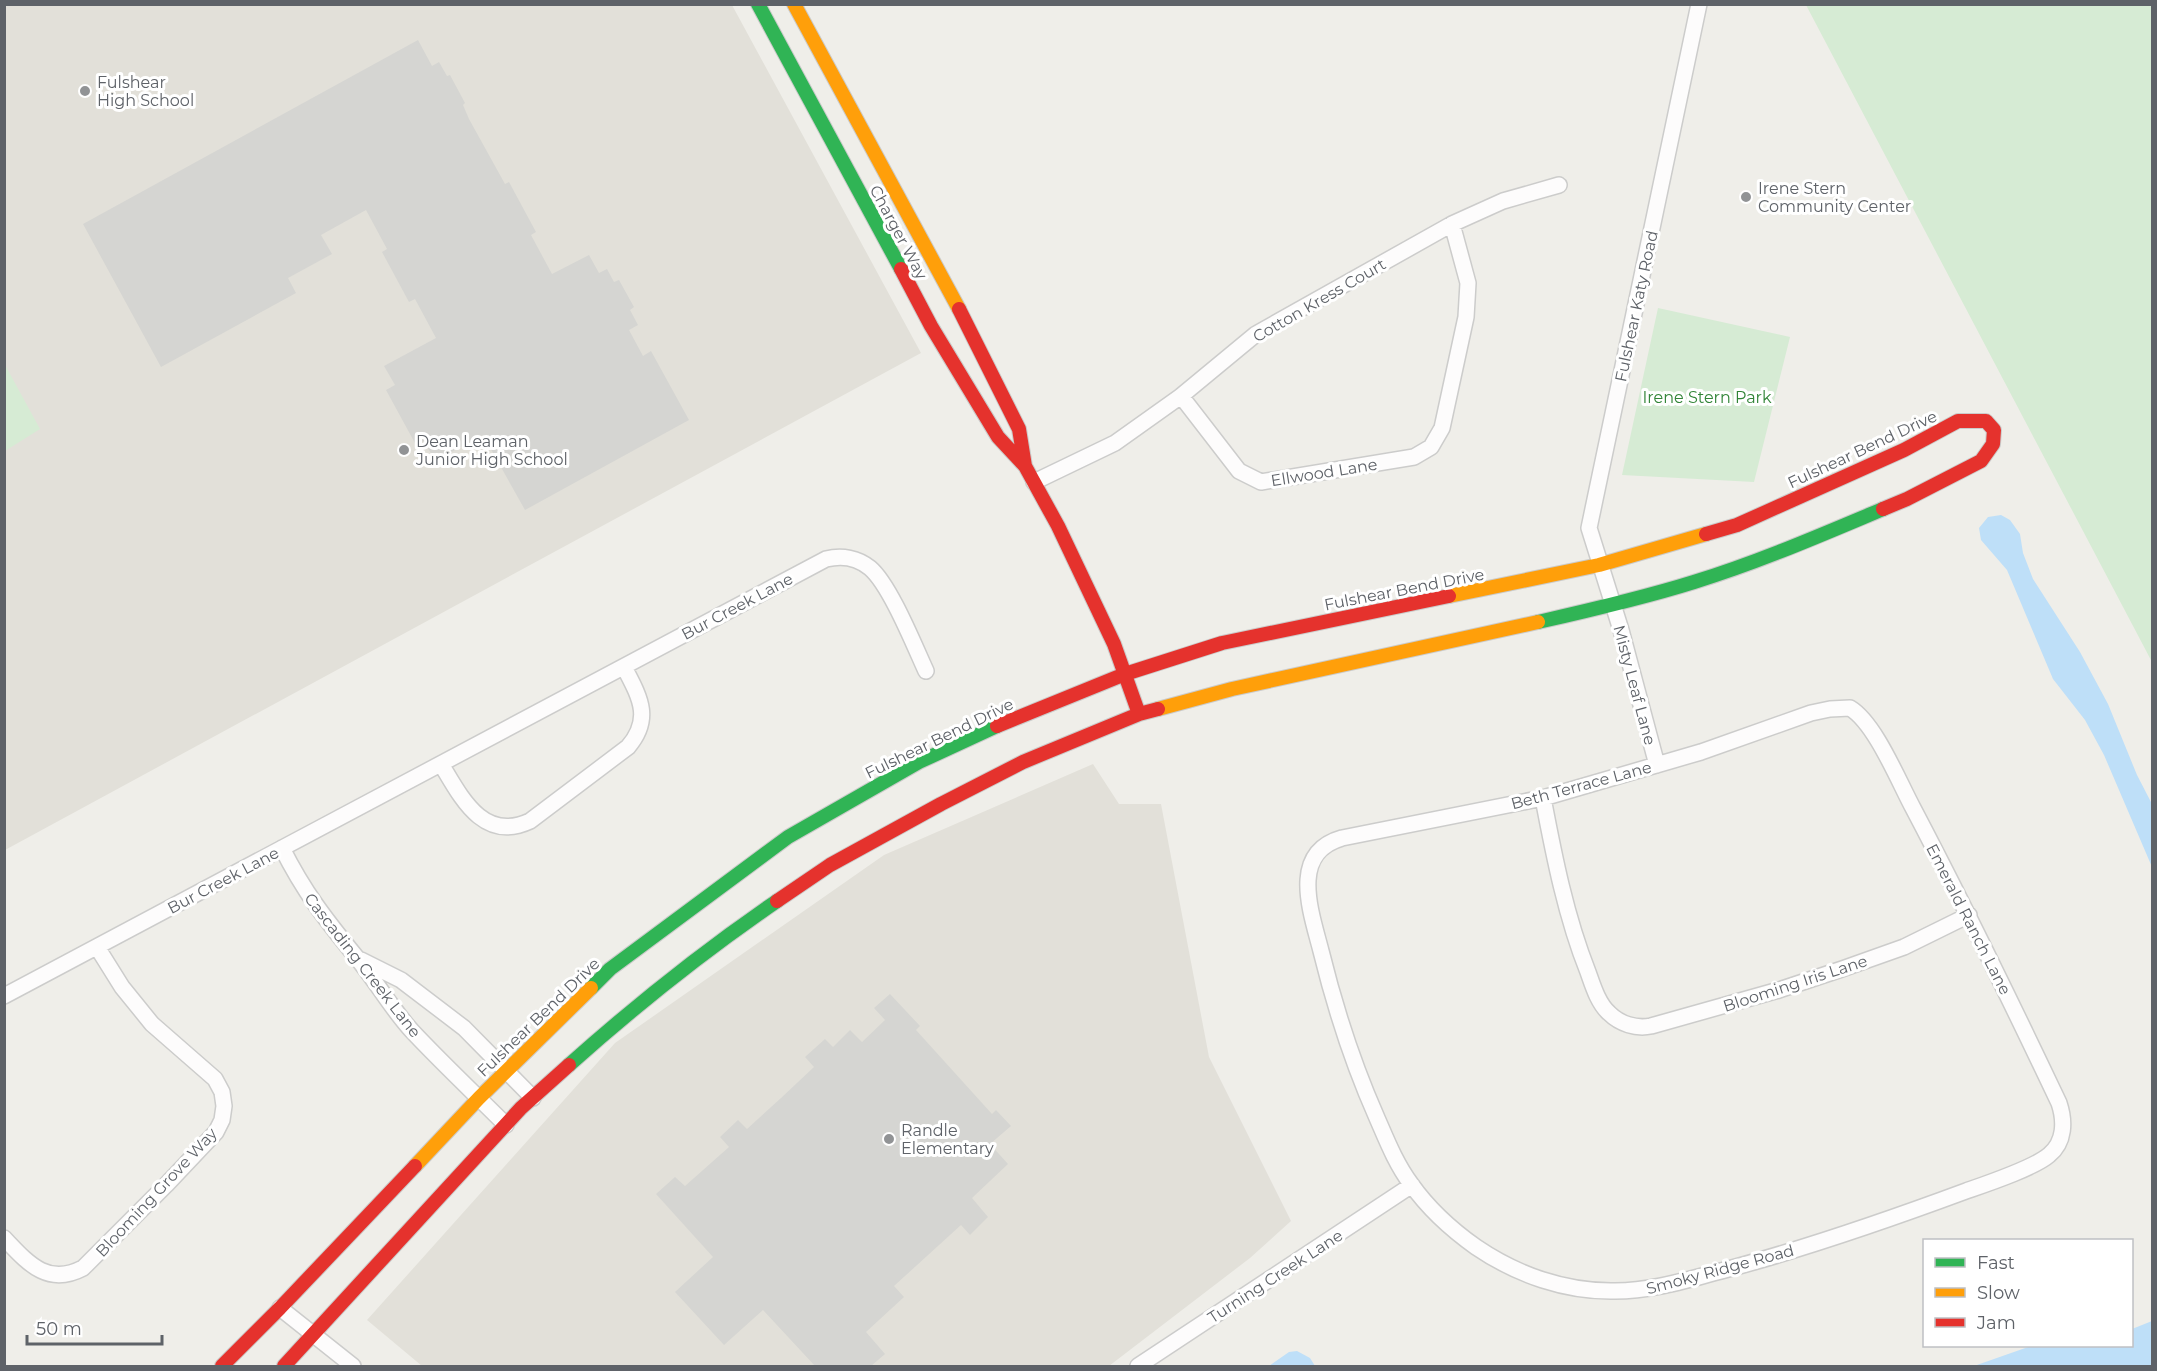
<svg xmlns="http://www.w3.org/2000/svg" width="2157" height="1371" font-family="Montserrat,sans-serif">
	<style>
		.education { fill: #e2e0d9 }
		.green { fill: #d6ebd4 }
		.water { fill: #bedff8 }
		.building { fill: #d5d5d2 }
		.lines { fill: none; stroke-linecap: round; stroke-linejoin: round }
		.street-casing { stroke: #cccccb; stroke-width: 18 }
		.fast-casing { stroke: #cbcbca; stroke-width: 16 }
		.slow-casing { stroke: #cbcbca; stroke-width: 16 }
		.jam-casing { stroke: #cbcbca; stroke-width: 16 }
		.street { stroke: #fdfcfc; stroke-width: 15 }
		.fast { stroke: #30b455; stroke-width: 14 }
		.slow { stroke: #ff9f0a; stroke-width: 14 }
		.jam { stroke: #e5322d; stroke-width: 14 }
		.poi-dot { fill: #919395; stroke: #fff; stroke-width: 2 }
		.labels { text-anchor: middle; stroke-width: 6; stroke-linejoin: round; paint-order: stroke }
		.poi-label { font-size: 16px; fill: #5e6268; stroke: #fff; text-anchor: start }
		.street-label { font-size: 16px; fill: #5e6268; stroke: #fff }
		.park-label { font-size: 16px; fill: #308436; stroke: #fff }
	</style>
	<rect width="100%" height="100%" fill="#efeee9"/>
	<!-- education -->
	<path class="education" d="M5 5H732L921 353 5 850Z
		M1093 764 1119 804H1161L1209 1057 1291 1221 1250 1258 1109 1366H422L367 1320 615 1043 884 855Z"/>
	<!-- green -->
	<path class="green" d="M1806 5H2152V662Z
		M1658 308 1790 337 1754 482 1622 475Z
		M4 363 40 429 5 451H4Z"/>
	<!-- water -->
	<path class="water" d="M2001 515 2010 520 2020 534 2023 553 2033 579 2080 652 2108 704 2137 775 2152 804V867L2104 755 2085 720 2053 679 2007 570 1981 540 1979 528 1988 517Z
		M2152 1321V1366H1974L2031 1346H2132V1329Z
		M1297 1351 1310 1358 1315 1366H1269L1289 1352Z"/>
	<!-- building -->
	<path class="building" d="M418 40 432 66 439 62 447 76 450 75 465 103 463 105 469 119 505 184 509 182 536 232 531 235 552 274 589 255 599 273 607 269 614 282 619 280 634 307 630 310 638 325 629 330 643 356 651 351 689 420 525 510 483 435 435 461 424 441 416 445 386 390 395 385 384 366 436 338 415 299 409 302 382 252 387 249 366 210 321 235 332 254 288 278 296 293 161 367 83 224Z
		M890 994 920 1026 916 1030 992 1114 996 1110 1011 1126 990 1144 1008 1164 972 1198 988 1217 970 1235 961 1225 894 1286 904 1297 866 1332 885 1354 871 1366H815L763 1310 724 1345 675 1292 713 1257 656 1194 675 1177 685 1186 729 1147 720 1137 738 1120 747 1129 781 1098 814 1067 805 1057 825 1039 833 1047 850 1030 862 1042 885 1020 874 1008Z"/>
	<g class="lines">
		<defs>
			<path id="street" d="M1181 396 1239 471 1261 482 1414 457 1431 447 1442 428 1466 317 1468 283 1452 224
				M1034 482 1115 443 1181 396 1256 334 1452 224 1503 201 1559 185
				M1850 708C1875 723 1898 780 1913 808 1964 905 2012 1004 2059 1103 2065 1121 2065 1142 2049 1155 2034 1168 1986 1184 1966 1191 1885 1221 1804 1249 1721 1271 1686 1280 1652 1291 1615 1291 1566 1292 1517 1275 1476 1247 1452 1230 1428 1208 1411 1184 1396 1164 1387 1141 1377 1118 1353 1064 1335 1008 1321 951 1311 912 1289 853 1342 838L1543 798 1701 752 1811 713 1830 709Z
				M441 764C461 797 483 843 530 821L628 747C653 718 639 696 624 667
				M1657 765 1621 630 1589 528 1699 4
				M1543 798C1554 856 1566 917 1588 972 1593 986 1598 1003 1609 1013 1620 1024 1636 1029 1651 1026L1779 990 1842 969 1904 947 1969 915
				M282 848C304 892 326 920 357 958 376 981 391 1008 412 1031 442 1063 475 1094 506 1125
				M361 960 401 980 464 1028 533 1098
				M4 996 826 559C842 555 858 558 870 568 890 585 914 645 926 671
				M4 1238C27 1262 47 1287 83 1268L166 1185 216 1132 222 1120 224 1106 222 1092 215 1079 152 1024 122 987 97 947
				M280 1308 353 1366
				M1138 1366 1412 1185"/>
			<path id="fast" d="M758 4 901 269
				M1538 622C1591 610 1643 598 1694 582 1759 562 1821 535 1883 509
				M591 988 610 969 788 837 919 762 997 726
				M569 1065C635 1006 704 951 777 901"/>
			<path id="slow" d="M794 4 959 309
				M1449 596 1599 565 1706 534
				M1158 709 1232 689 1538 622
				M415 1166 479 1098 591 988"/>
			<path id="jam" d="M901 269 931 326 998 437 1025 466 1058 526 1114 644 1139 714
				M959 309 1019 429 1025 466
				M1706 534 1737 525 1904 450 1958 421H1986L1994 430 1993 444 1981 461 1907 499 1883 509
				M997 726 1125 674 1222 643 1449 596
				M777 901 830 865 941 804 1023 762 1139 714 1158 709
				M222 1366 280 1308 415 1166
				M284 1366 521 1108 569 1065"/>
		</defs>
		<!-- street casing -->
		<use href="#street" class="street-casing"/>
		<!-- fast casing -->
		<use href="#fast" class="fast-casing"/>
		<!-- slow casing -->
		<use href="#slow" class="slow-casing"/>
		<!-- jam casing -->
		<use href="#jam" class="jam-casing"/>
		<!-- street -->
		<use href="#street" class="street"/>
		<!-- fast -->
		<use href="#fast" class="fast"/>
		<!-- slow -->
		<use href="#slow" class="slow"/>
		<!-- jam -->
		<use href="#jam" class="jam"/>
	</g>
	<!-- markers -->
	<g class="poi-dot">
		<circle cx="85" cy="91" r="6"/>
		<circle cx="1746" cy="197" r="6"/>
		<circle cx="404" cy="450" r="6"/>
		<circle cx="889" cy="1139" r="6"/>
	</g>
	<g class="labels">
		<!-- poi labels -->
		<g class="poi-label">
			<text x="97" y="88">Fulshear<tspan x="97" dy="18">High School</tspan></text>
			<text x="1758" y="194">Irene Stern<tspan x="1758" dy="18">Community Center</tspan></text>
			<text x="416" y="447">Dean Leaman<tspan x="416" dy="18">Junior High School</tspan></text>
			<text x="901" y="1136">Randle<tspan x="901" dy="18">Elementary</tspan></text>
		</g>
		<!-- street labels -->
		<g class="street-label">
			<text transform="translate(899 232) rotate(62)" y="6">Charger Way</text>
			<text transform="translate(1319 300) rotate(-30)" y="6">Cotton Kress Court</text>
			<text transform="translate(1636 306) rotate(-78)" y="6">Fulshear Katy Road</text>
			<text transform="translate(1862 449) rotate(-25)" y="6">Fulshear Bend Drive</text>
			<text transform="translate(1324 472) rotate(-9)" y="6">Ellwood Lane</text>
			<text transform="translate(1404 589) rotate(-11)" y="6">Fulshear Bend Drive</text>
			<text transform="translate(737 606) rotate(-28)" y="6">Bur Creek Lane</text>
			<text transform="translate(1635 685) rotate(75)" y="6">Misty Leaf Lane</text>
			<text transform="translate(939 738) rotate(-26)" y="6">Fulshear Bend Drive</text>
			<text transform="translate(1581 785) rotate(-15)" y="6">Beth Terrace Lane</text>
			<text transform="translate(223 880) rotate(-28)" y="6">Bur Creek Lane</text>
			<text transform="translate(1969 919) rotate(63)" y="6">Emerald Ranch Lane</text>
			<text transform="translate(363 965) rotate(52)" y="6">Cascading Creek Lane</text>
			<text transform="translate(1795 983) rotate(-18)" y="6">Blooming Iris Lane</text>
			<text transform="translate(538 1017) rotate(-44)" y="6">Fulshear Bend Drive</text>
			<text transform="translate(156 1192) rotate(-47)" y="6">Blooming Grove Way</text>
			<text transform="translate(1720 1269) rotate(-15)" y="6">Smoky Ridge Road</text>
			<text transform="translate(1275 1276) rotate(-33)" y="6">Turning Creek Lane</text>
		</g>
		<!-- park labels -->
		<g class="park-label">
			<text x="1707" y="403">Irene Stern Park</text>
		</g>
	</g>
	<!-- border -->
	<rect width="2157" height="1371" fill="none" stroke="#5e6268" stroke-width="12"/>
	<!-- legend -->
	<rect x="1923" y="1239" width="210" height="108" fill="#ffffff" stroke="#bfc0c3" stroke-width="1.5"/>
	<rect x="1935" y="1258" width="30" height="9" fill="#30b455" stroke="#bfc0c3" stroke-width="1.5"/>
	<text x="1977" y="1269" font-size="18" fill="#5e6268">Fast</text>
	<rect x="1935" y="1288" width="30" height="9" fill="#ff9f0a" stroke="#bfc0c3" stroke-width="1.5"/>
	<text x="1977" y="1299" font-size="18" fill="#5e6268">Slow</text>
	<rect x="1935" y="1318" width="30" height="9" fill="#e5322d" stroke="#bfc0c3" stroke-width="1.5"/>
	<text x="1977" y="1329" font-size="18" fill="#5e6268">Jam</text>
	<!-- scale -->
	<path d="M27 1335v9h135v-9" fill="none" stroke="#5e6268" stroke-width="3"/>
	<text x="36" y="1335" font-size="18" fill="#5e6268" stroke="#ffffff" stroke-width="4.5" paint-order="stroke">50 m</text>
</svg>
